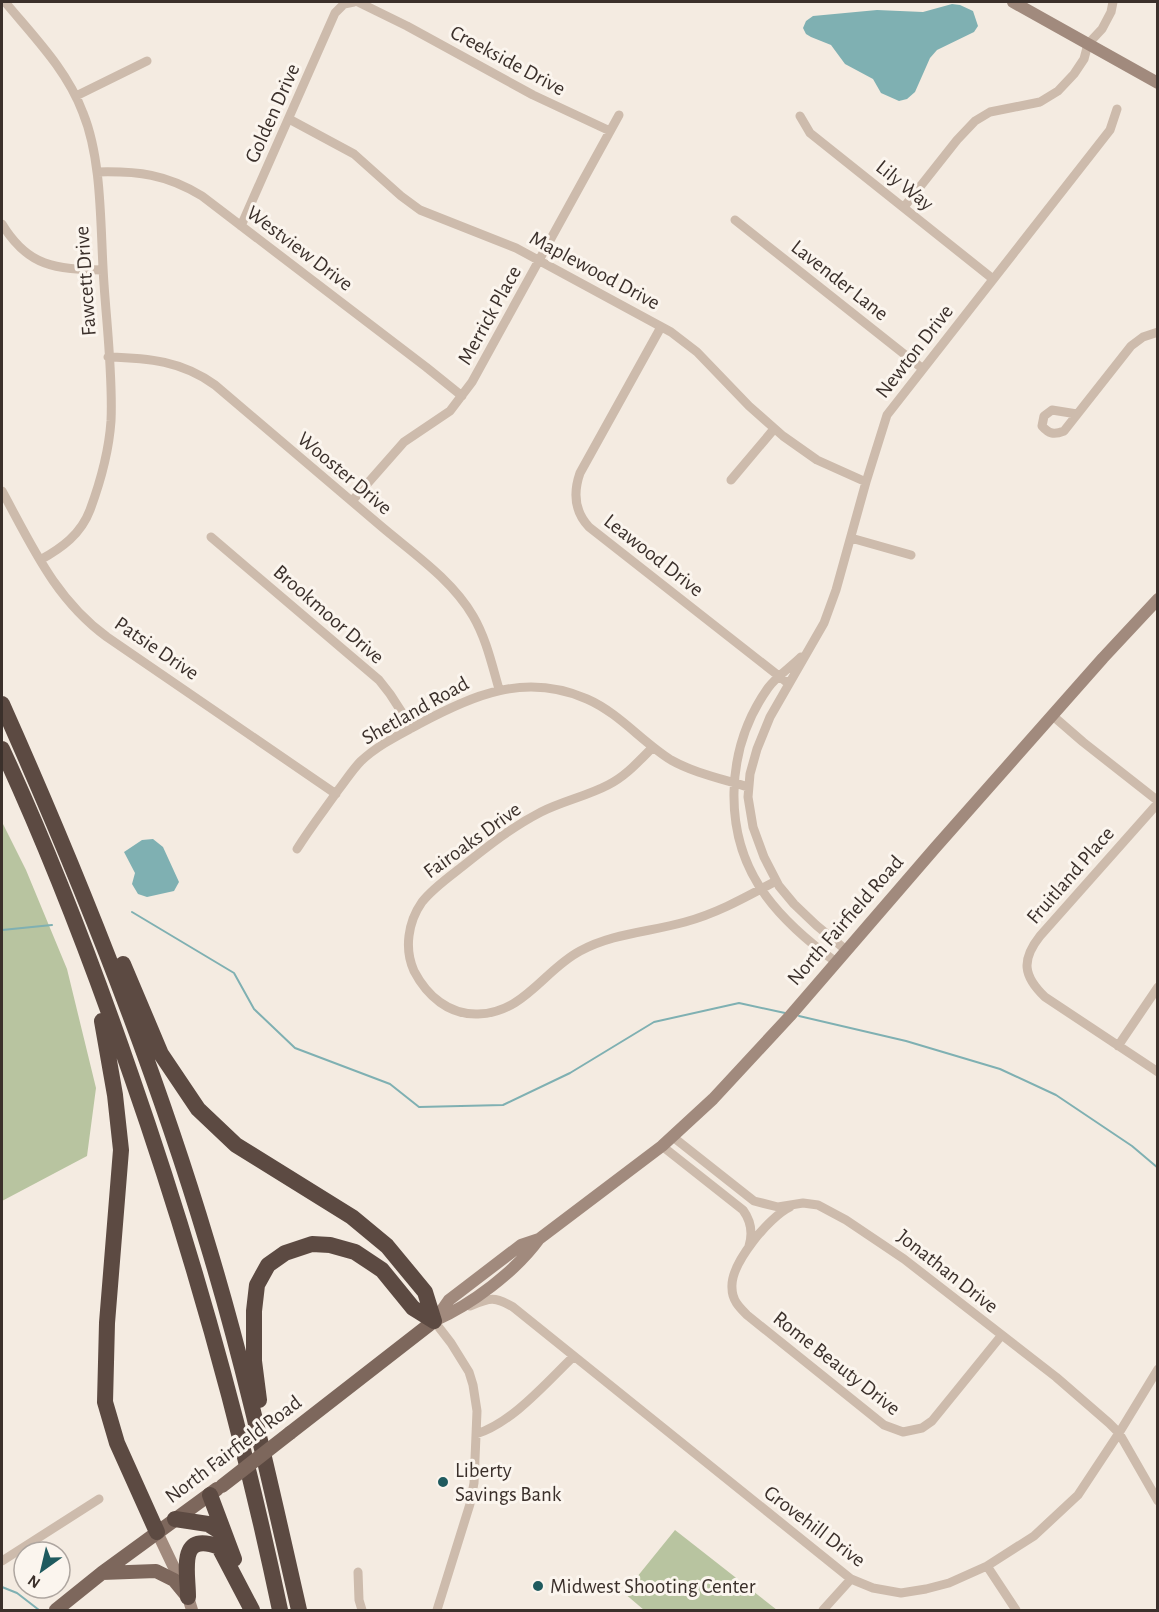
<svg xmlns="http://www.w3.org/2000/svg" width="1159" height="1612" font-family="'Alegreya Sans',sans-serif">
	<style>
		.green { fill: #b8c4a0 }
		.water { fill: #7fb0b2 }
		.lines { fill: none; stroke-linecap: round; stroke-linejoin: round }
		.stream { stroke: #7fb0b2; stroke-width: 2 }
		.street { stroke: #cdbbac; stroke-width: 9 }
		.secondary { stroke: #a18a7d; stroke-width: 12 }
		.primary { stroke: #7d675c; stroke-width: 14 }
		.highway { stroke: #5c4a42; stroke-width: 16 }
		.primary-bridge { stroke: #7d675c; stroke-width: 14 }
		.poi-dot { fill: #1f5a5e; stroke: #fbf5ee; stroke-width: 2 }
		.labels { text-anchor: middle; stroke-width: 6; stroke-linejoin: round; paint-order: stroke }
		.street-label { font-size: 21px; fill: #3b302b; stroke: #fbf5ee }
		.poi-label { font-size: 21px; fill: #3b302b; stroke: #fbf5ee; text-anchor: start }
	</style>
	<rect width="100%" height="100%" fill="#f4ebe1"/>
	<!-- green -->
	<path class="green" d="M2 822 26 870 67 969 96 1088 87 1156 2 1201Z
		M675 1530 777 1610H644L624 1593Z"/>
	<!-- water -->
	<path class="water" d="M952 4 960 5 973 11 978 26 974 32 937 50 930 58 915 92 907 99 899 101 881 93 873 79 845 64 831 45 811 37 806 34 803 28 806 21 813 16 877 10 923 12Z
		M153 839 163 847 179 882 174 891 147 897 138 894 132 884 135 873 124 852 142 840Z"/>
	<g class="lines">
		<!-- stream -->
		<path class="stream" d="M132 912 234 973 254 1009 295 1048 390 1084 419 1107 503 1105 570 1073 654 1022 739 1003 785 1013
			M2 930 52 925
			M799 1016 906 1041 1000 1069 1056 1095 1132 1146 1158 1168
			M2 1587 17 1593 39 1610"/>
		<!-- street -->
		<path class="street" d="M5 2C34 37 67 70 83 113 103 162 100 231 104 284 107 328 113 378 111 421 109 450 100 483 90 510 81 534 62 548 40 560
			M358 2 407 26 533 95 610 131
			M76 96 147 61
			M800 116 810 133 993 279
			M289 119 354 154 401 196 420 210 516 248 671 332 697 352 749 406 783 436 817 460 866 482
			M97 172C138 171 166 174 202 196L426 367 462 396
			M904 207 957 140 975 121 990 112 1040 102 1058 91 1074 74 1084 59 1088 44 1102 29 1111 12 1113 2
			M735 220 923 369
			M2 224C28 267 55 269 103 270
			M241 226 335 13 344 4 354 2
			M661 327 580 473C573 493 574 511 589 527L789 684
			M108 357C149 358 182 361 215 385 271 433 327 480 382 527 414 554 452 580 473 616 486 638 492 665 499 689
			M1077 414 1052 410 1044 416 1042 426C1049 434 1054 435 1064 431L1131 346 1143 337 1158 332
			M731 480 774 429
			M2 491C32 546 55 599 107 637L336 794
			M352 501 404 442 450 411 472 382 619 115
			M211 537 379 680 390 694 412 728
			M851 538 911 555
			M801 657C791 667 776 677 768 688 725 749 721 835 766 896 785 922 810 943 836 962
			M1053 716 1083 742 1158 801
			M653 747C639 761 626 776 608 785 587 796 563 801 541 812 512 827 488 846 463 866 449 877 433 888 422 902 408 922 404 949 414 971 427 996 449 1015 478 1014 524 1013 544 970 580 951 613 933 650 932 685 922 718 913 746 897 776 881
			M1158 803 1040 936C1021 960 1023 976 1045 997L1158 1072
			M297 849C310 828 325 809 339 789 346 780 353 769 361 761 378 745 399 735 419 724 473 695 525 672 587 699 619 713 642 742 671 760 694 773 723 779 748 787
			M846 950 816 925 794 904 779 886 764 857 753 827 748 797 750 774 757 749 770 717 824 623 836 590 866 482 887 415 1110 130 1117 109
			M1118 1046 1158 987
			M673 1137 754 1201 778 1207 803 1203 818 1205 846 1220 904 1259 1056 1377 1109 1423 1119 1433 1158 1501
			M662 1146 743 1210C751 1221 753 1233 749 1246
			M790 1207C769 1217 730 1264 732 1288 732 1300 739 1307 747 1315L884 1425 903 1432 922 1428 932 1421 1001 1336
			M470 1306C490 1298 494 1296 513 1307L851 1579 873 1588 901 1593 926 1589 949 1583 987 1566 1034 1536 1078 1495 1119 1433 1158 1369
			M434 1321 451 1343 469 1372 473 1385 477 1411 474 1483 470 1504 437 1610
			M476 1434C512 1423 546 1383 573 1357
			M2 1561 99 1499
			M987 1566 1016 1610
			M358 1572 359 1600 362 1610
			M823 1610 851 1579"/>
		<!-- secondary -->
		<path class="secondary" d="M1013 2 1158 83
			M435 1320 449 1300 521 1245 539 1239
			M434 1321C471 1305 515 1272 539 1239L662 1146 713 1099 790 1016 935 848 1103 658 1158 599
			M157 1532 188 1597 192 1610"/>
		<!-- primary -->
		<path class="primary" d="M290 1433 434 1321
			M102 1573 156 1571 174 1580 188 1597
			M56 1610 102 1573 217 1489"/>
		<!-- highway -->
		<path class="highway" d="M2 704C80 879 152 1058 207 1242 244 1363 271 1487 299 1610
			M2 749C51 855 93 965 131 1075 192 1250 242 1429 280 1610
			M123 964 161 1054 198 1109 236 1145 352 1217 387 1246 425 1292 434 1321
			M102 1021 115 1095 121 1150 107 1323 105 1402 117 1443 157 1532
			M259 1400 254 1361V1311L257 1285 268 1265 285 1253 312 1244 330 1245 355 1252 382 1270 413 1308 434 1321
			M210 1495 234 1559
			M175 1519 208 1524 224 1534
			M188 1597C188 1571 177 1531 219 1547L252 1610"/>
		<!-- primary-bridge -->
		<path class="primary-bridge" d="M222 1486 290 1433"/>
	</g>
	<!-- markers -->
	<g class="poi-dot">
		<circle cx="443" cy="1482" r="6"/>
		<circle cx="538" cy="1586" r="6"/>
	</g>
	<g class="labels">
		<!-- street labels -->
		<g class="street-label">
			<text transform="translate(508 60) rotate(28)" y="7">Creekside Drive</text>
			<text transform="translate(272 113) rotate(-66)" y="7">Golden Drive</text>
			<text transform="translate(905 185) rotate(39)" y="7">Lily Way</text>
			<text transform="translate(300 248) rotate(37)" y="7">Westview Drive</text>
			<text transform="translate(595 270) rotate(28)" y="7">Maplewood Drive</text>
			<text transform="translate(840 280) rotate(38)" y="7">Lavender Lane</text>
			<text transform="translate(85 281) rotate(-94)" y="7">Fawcett Drive</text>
			<text transform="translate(489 315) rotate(-61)" y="7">Merrick Place</text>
			<text transform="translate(914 351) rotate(-52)" y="7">Newton Drive</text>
			<text transform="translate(345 473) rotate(40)" y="7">Wooster Drive</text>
			<text transform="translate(654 555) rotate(38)" y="7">Leawood Drive</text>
			<text transform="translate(329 614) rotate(41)" y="7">Brookmoor Drive</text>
			<text transform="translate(157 648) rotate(34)" y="7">Patsie Drive</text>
			<text transform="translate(415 710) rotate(-29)" y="7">Shetland Road</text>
			<text transform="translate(472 840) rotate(-36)" y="7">Fairoaks Drive</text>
			<text transform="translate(1070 875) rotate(-49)" y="7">Fruitland Place</text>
			<text transform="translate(845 920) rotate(-49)" y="7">North Fairfield Road</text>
			<text transform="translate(948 1271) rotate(38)" y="7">Jonathan Drive</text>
			<text transform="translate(837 1363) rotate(38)" y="7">Rome Beauty Drive</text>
			<text transform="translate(233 1449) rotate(-37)" y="7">North Fairfield Road</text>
			<text transform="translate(815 1526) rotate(37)" y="7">Grovehill Drive</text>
		</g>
		<!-- poi labels -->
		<g class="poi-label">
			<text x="455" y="1477">Liberty<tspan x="455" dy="24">Savings Bank</tspan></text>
			<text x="550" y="1593">Midwest Shooting Center</text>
		</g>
	</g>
	<!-- border -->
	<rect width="1159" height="1612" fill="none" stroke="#3b302b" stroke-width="6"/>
	<!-- north arrow -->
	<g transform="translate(42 1570) rotate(214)"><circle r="28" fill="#fbf5ee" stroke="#aea6a0" stroke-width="1.5"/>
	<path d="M0-4.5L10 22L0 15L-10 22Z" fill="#1f5a5e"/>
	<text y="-9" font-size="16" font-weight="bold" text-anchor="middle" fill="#3b302b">N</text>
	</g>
</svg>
